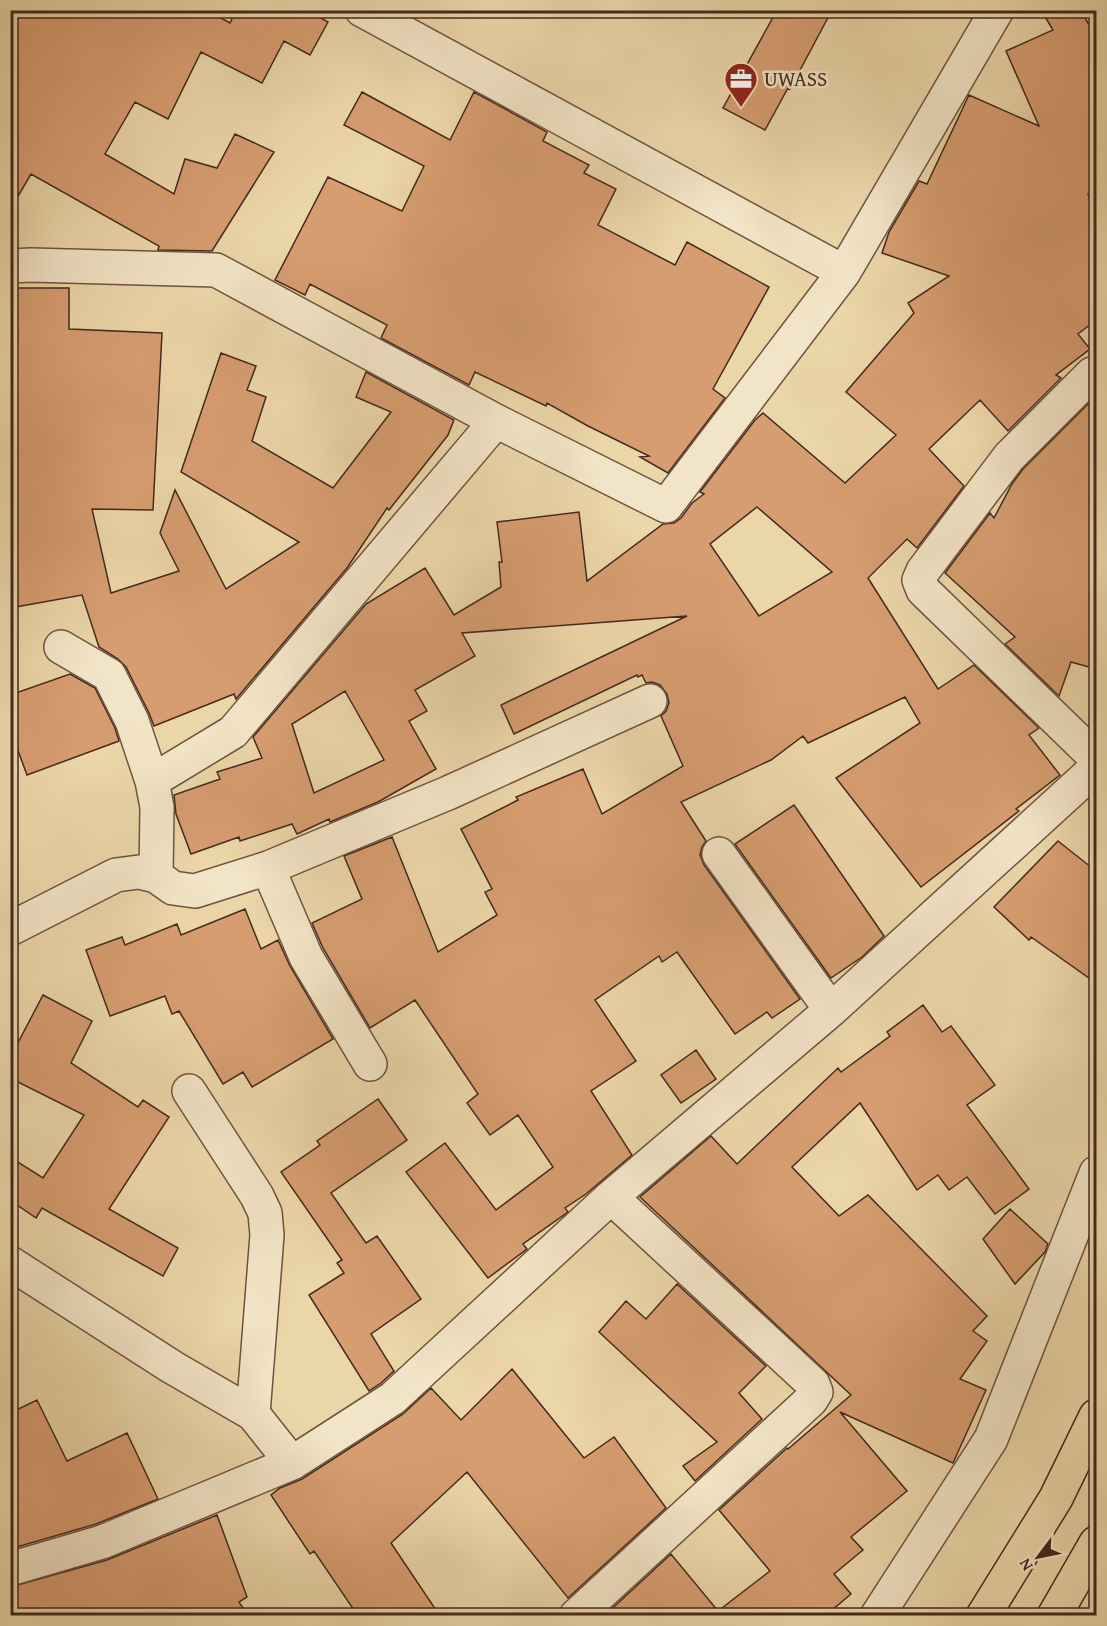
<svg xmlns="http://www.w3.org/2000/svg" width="1107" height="1626" font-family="'Gentium Book Plus',serif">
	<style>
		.building { fill: #d69d70; stroke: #44291e; stroke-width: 1.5; fill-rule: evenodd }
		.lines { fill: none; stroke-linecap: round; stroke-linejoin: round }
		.street-casing { stroke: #6e5440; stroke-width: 36 }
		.highway-casing { stroke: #44291e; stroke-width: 36 }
		.street { stroke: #f2e4c6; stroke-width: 33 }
		.highway { stroke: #ebd6a8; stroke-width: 33 }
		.labels { text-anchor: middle; stroke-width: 5; stroke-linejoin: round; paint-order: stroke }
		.poi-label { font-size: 21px; fill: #44291e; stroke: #f2e4c6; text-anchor: start }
	</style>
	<rect width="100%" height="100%" fill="#ebd6a8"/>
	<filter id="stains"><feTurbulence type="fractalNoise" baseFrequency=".00333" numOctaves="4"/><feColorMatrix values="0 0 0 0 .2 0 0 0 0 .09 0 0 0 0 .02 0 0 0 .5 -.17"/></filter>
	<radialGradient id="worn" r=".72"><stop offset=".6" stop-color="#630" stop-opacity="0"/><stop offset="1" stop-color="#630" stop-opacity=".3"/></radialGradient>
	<!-- building -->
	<path class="building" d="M10 10H206L230 23 234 14 227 10H307L328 22 310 55 284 41 262 83 201 52 168 119 135 102 105 154 174 194 185 159 217 168 235 134 274 152 212 251 158 250 159 246 31 174 10 210Z
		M777 10H832L790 89 788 88 765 130 723 108Z
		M1041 10H1080L1096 36V191L1088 194 1096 218V320L1078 334 1090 349 1056 375 1061 378 1008 431 980 400 929 449 964 486 917 548 907 539 868 578 938 689 974 665 1039 728 1029 735 1060 775 1016 809 1019 811 921 887 836 778 920 723 905 697 808 743 803 736 771 760 681 802 706 841 702 847 700 855 704 865 800 999 772 1018 767 1012 735 1034 677 952 662 962 659 956 595 1000 636 1061 591 1091 632 1155 586 1194 565 1208 568 1212 523 1244 527 1249 488 1278 406 1172 445 1143 496 1210 553 1167 518 1115 490 1135 467 1103 478 1094 415 1000 370 1028 323 948 312 923 362 899 344 856 392 837 438 952 497 915 485 892 492 889 461 829 518 800 516 797 583 769 602 814 683 766 661 716 666 711 669 703 667 694 660 685 652 682 646 683 642 675 638 677 637 675 514 734 501 705 687 616 462 633 475 656 415 690 427 711 409 721 436 769 378 802 330 822 329 819 297 834 292 824 240 841 239 837 191 854 176 814 174 795 220 779 217 772 262 758 253 737 366 604 425 568 454 615 501 587 499 562H502L497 522 579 512 587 581 663 524 674 523 681 518 692 503 704 494 700 492 755 420 763 413 845 483 896 435 846 392 914 313 908 303 949 276 882 253 889 232 919 181 927 184 969 95 1039 126 1006 51 1053 30ZM757 507 832 572 759 616 710 544ZM345 691 384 760 314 793 292 724Z
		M362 92 450 140 474 92 547 132 543 141 589 165 584 173 616 189 598 225 675 265 687 242 769 287 713 389 725 398 668 473 640 457 649 456 588 426 547 403 546 406 475 372 469 385 381 338 387 325 310 284 305 295 275 280 328 177 402 211 424 166 344 125Z
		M10 288H69V329L162 333 153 510 92 509 111 593 179 571 160 533 175 490 226 589 299 542 181 472 221 353 256 366 247 390 266 397 252 441 333 488 391 412 356 397 366 372 454 420 448 435 389 510 387 508 347 568 236 699 234 694 154 726 149 713 126 667 118 659 99 647 82 595 10 608Z
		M1096 396V669L1071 662 1059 696 1005 644 1015 637 945 573 990 513 994 518 1012 484 1023 469Z
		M70 674 95 688 115 728 119 741 27 775 10 729V695Z
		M794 805 884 936 862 957 831 978 735 844Z
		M1058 841 1096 871V983L1031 937 1029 940 994 907Z
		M245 909 261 949 278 940 290 966 333 1039 252 1087 243 1072 223 1084 179 1011 172 1014 165 996 110 1016 86 950 122 937 125 945 177 924 181 935Z
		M43 995 92 1021 71 1063 138 1107 143 1100 169 1117 109 1209 178 1248 163 1276 42 1208 36 1218 10 1200V1157L43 1178 84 1115 10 1078V1058Z
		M923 1005 942 1032 951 1026 995 1085 967 1105 1029 1189 995 1214 967 1177 949 1190 938 1175 917 1190 860 1103 792 1167 839 1216 868 1195 987 1316 973 1331 987 1341 960 1379 986 1390 953 1463 840 1412 907 1491 851 1537 863 1550 834 1574 851 1594 825 1616H604L671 1554 718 1611 770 1571 719 1510 787 1448 788 1449 851 1395 640 1197 711 1136 737 1164 838 1068 841 1072 890 1036 887 1032Z
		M696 1050 716 1079 681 1103 661 1075Z
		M378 1099 407 1140 331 1193 366 1243 377 1236 421 1299 371 1334 394 1371 381 1383 369 1391 309 1295 344 1273 337 1263 342 1260 281 1172 320 1145 317 1141Z
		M1010 1209 1048 1244 1045 1252 1015 1284 983 1239Z
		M677 1284 766 1366 739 1393 762 1419 695 1481 683 1466 717 1442 599 1332 626 1301 646 1319Z
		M512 1369 584 1458 614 1437 666 1508 568 1598 467 1472 391 1543 440 1616H358L314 1551 310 1554 271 1495 280 1488 302 1479 403 1414 431 1388 461 1420Z
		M37 1400 67 1461 127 1433 158 1499 96 1524 10 1549V1413Z
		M217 1515 247 1597 239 1602 248 1616H10V1587L107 1560Z"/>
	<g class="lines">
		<defs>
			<path id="street" d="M362 10 844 272
				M10 266 31 265 216 270 496 421 666 506 844 272 997 10
				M1092 374 1009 457 923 571 919 580 923 590 1096 758
				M61 647 109 675 132 721 152 781 157 807 156 876
				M152 781 233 732 496 421
				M719 854 831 1010
				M268 868 306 957 370 1064
				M10 929 116 875 139 872 156 876 173 888 195 891 268 868 448 793 650 701
				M189 1091 257 1196 265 1213 267 1235 253 1414
				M10 1263 172 1367 253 1414 292 1463
				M10 1569 102 1542 292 1463 393 1398 611 1197 831 1010 1096 768
				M576 1616 811 1400 816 1392 813 1384 611 1197
				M877 1616 991 1439 1096 1173"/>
			<path id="highway" d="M983 1616 1056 1498 1096 1416
				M1054 1616 1096 1543"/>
		</defs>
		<!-- street casing -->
		<use href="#street" class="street-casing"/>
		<!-- highway casing -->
		<use href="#highway" class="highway-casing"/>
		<!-- street -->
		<use href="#street" class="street"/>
		<!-- highway -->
		<use href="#highway" class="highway"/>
	</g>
	<!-- icons -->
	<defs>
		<symbol id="office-pin" viewBox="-11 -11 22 30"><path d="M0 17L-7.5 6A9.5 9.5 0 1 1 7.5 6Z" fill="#8f2418" stroke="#f2e4c6"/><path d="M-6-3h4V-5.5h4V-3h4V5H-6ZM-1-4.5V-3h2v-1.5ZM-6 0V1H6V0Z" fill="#fff"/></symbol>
	</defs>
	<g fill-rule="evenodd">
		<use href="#office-pin" x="722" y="60" width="38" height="52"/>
	</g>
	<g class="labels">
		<!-- poi labels -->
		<g class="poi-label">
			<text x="764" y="86">UWASS</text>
		</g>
	</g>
	<!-- margin -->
	<rect width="1107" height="1626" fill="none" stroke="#ebd6a8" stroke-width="36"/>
	<rect x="12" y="12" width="1083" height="1602" fill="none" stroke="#44291e" stroke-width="3"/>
	<rect x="18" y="18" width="1071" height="1590" fill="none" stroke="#44291e" stroke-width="1.5"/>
	<!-- north arrow -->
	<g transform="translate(1038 1557) rotate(238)" stroke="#f2e4c6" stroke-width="4.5" paint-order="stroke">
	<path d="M0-4.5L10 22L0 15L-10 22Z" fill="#44291e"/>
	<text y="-9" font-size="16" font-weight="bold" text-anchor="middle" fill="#44291e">N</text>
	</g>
	<rect width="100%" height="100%" filter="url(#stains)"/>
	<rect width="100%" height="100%" fill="url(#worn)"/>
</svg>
